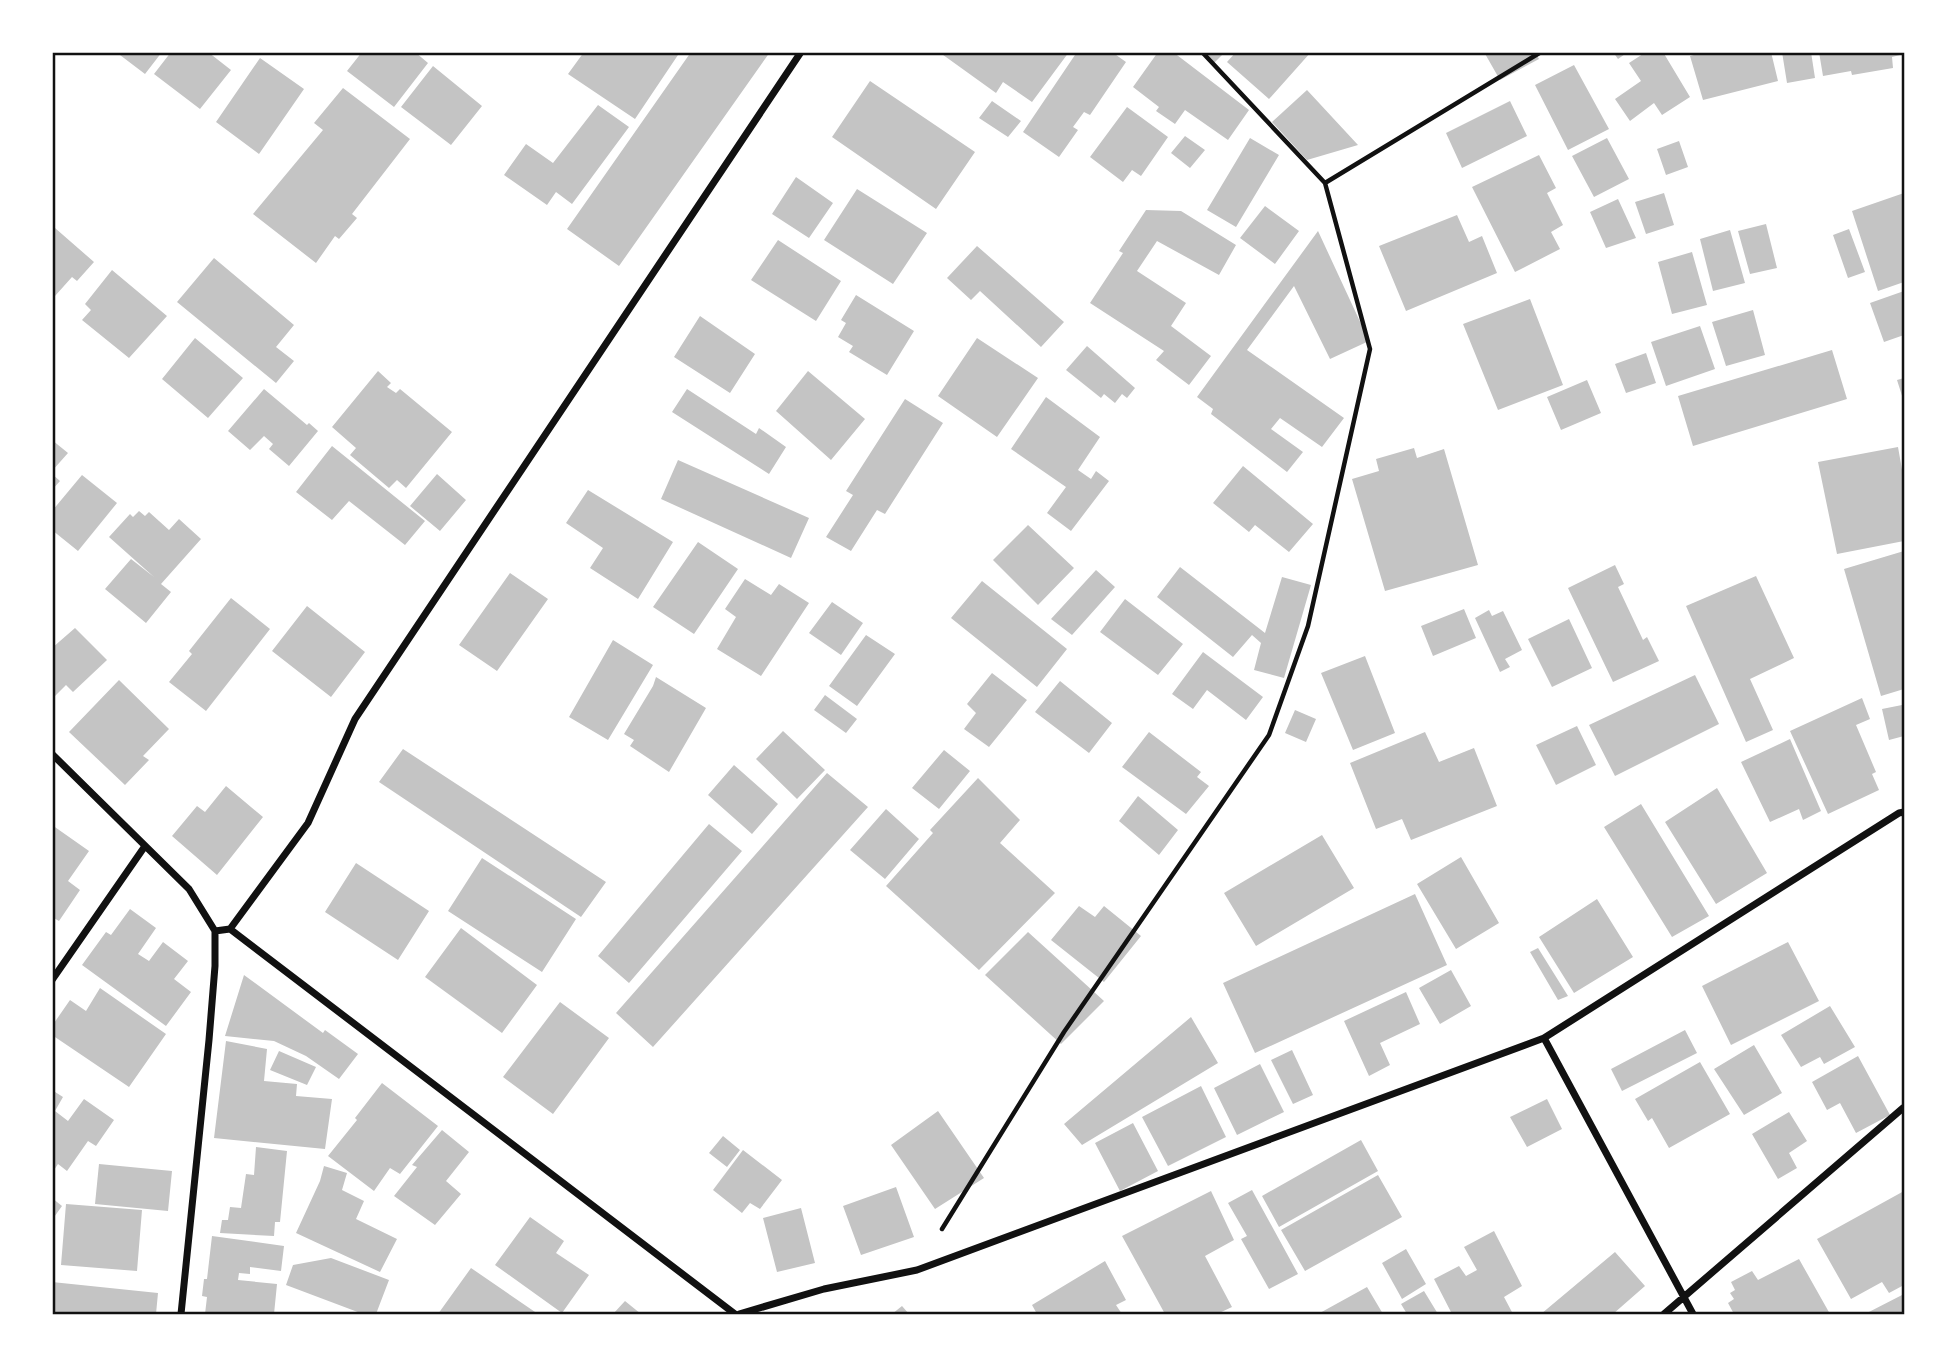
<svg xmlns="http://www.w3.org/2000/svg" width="1957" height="1367" font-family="Georgia,serif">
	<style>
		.building { fill: #c4c4c4 }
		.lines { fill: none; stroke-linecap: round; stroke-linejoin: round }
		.path { stroke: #111; stroke-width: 4.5 }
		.minor { stroke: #111; stroke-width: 7 }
		.neatline { fill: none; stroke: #111; stroke-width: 2.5 }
	</style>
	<rect width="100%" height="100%" fill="#fff"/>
	<!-- building -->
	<path class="building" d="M116 52H162L145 74Z
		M171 52H208L231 70 200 109 154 74Z
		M362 52H415L428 63 394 107 347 71Z
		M584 52H680L635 119 568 74Z
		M691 52H770L619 266 567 229Z
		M939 52H1069L1032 102 1003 82 996 93Z
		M1077 52H1112L1126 62 1090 115 1084 112 1073 127 1078 130 1059 157 1023 132Z
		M1158 52H1173L1249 110 1228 140 1185 110 1175 124 1156 111 1159 107 1133 87Z
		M1201 52H1225L1213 64Z
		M1236 52H1311L1269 99 1227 62Z
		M1484 52H1535L1539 59 1500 80Z
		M1613 52H1628L1618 59Z
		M1646 52H1663L1690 97 1662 115 1654 103 1630 121 1615 99 1641 81 1629 63Z
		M1705 52H1771L1778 81 1703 100 1690 56Z
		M1782 52H1811L1815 78 1787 83Z
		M1819 52H1904V54L1892 57 1893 68 1852 75 1851 71 1823 76Z
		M260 58 304 89 259 154 216 122Z
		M1574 65 1609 129 1568 150 1535 85Z
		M433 66 482 106 451 145 401 107Z
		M870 81 975 152 936 209 832 137Z
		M343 88 410 139 352 214 357 218 339 239 335 236 316 263 253 214 323 130 314 123Z
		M1307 90 1358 145 1307 160 1272 122Z
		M992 101 1021 121 1008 137 979 118Z
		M1510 101 1527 136 1462 168 1446 133Z
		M598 105 629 127 572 204 556 192 547 205 504 175 526 144 553 163Z
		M1127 107 1168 137 1141 176 1132 170 1123 182 1090 157Z
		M1185 136 1205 150 1190 168 1171 153Z
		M1250 138 1279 155 1236 227 1207 210Z
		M1607 138 1629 179 1594 197 1572 156Z
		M1679 141 1688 167 1666 175 1657 149Z
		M1539 155 1556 188 1547 193 1563 225 1551 232 1560 249 1515 272 1472 187Z
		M796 177 833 203 809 238 772 214Z
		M857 189 927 233 893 284 824 240Z
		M1664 193 1674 225 1646 234 1635 202Z
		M1904 193V282L1878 291 1852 211Z
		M1618 199 1636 238 1606 248 1590 212Z
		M1265 206 1299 231 1275 264 1240 238Z
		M1146 210 1181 211 1236 245 1219 275 1157 241 1137 271 1186 303 1171 326 1211 356 1189 385 1156 360 1164 351 1090 303 1123 253 1119 251Z
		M1457 215 1469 242 1482 236 1497 273 1406 311 1379 246Z
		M1766 224 1777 268 1750 274 1738 231Z
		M55 228 94 262 77 281 72 277 55 296 52 294V230Z
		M1849 229 1865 272 1848 278 1833 235Z
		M1730 230 1745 283 1713 291 1700 239Z
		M1318 231 1369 341 1330 359 1294 286 1247 350 1344 418 1322 447 1280 418 1271 429 1303 452 1287 472 1211 414 1213 409 1197 397Z
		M778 240 841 281 816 321 751 280Z
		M977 246 1064 322 1041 347 980 291 971 300 947 278Z
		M1692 252 1707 305 1672 314 1658 262Z
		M214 258 294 325 276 347 294 361 276 383 177 302Z
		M112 270 167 316 129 358 82 320 91 310 85 304Z
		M1904 291V335L1884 342 1870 303Z
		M856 295 914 331 887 375 849 352 853 346 838 337 846 323 841 320Z
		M1530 299 1563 385 1498 410 1463 324Z
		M1753 310 1765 355 1726 366 1712 322Z
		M700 316 755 354 730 393 674 357Z
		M1700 326 1715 369 1666 386 1651 342Z
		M195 338 243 378 208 418 162 379Z
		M977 338 1038 378 997 437 938 396Z
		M1087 346 1135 388 1127 398 1122 394 1115 403 1104 394 1101 398 1066 370Z
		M1832 350 1847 399 1693 446 1678 396Z
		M1646 353 1656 383 1626 393 1615 364Z
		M378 371 391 383 387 387 396 393 400 389 452 432 406 488 397 480 389 488 350 455 356 448 332 427Z
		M808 371 865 419 831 460 776 411Z
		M1904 378V402L1897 380Z
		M1587 380 1601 413 1561 430 1547 397Z
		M264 389 307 425 309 423 318 431 289 466 269 449 273 444 264 436 250 450 228 431Z
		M687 389 756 434 759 428 786 447 769 474 672 412Z
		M1046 397 1100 437 1078 470 1091 479 1096 471 1109 481 1071 531 1047 513 1066 487 1011 449Z
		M905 399 943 423 885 514 877 510 851 551 826 537 853 495 846 491Z
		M52 440 68 453 52 471Z
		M332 446 425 521 405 545 349 501 332 520 296 492Z
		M1898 447 1904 481V541L1837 554 1818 462Z
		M1414 448 1417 458 1444 449 1478 565 1385 591 1352 479 1379 471 1376 459Z
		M678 460 809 518 791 558 661 499Z
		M1243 466 1313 524 1289 552 1255 525 1249 532 1213 503Z
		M52 474 60 481 52 490Z
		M437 474 466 500 440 531 410 506Z
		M82 475 117 503 78 551 52 530V511Z
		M588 490 673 542 638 599 590 568 603 548 566 523Z
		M139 511 145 516 149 512 169 530 179 519 201 539 161 584 171 592 146 623 105 589 131 559 154 577 109 537 130 514 133 517Z
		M1028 525 1074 568 1038 605 993 560Z
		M698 542 738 569 694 634 653 607Z
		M1904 551V689L1881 696 1844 569Z
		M1615 565 1624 584 1618 587 1643 640 1647 637 1659 661 1613 682 1568 588Z
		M1180 567 1265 633 1282 577 1311 585 1284 678 1254 670 1261 643 1252 635 1233 657 1157 597Z
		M1096 570 1115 587 1072 635 1051 619Z
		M510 573 548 599 497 671 459 645Z
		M1756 576 1794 658 1750 679 1773 730 1746 742 1686 606Z
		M745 579 771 595 779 584 809 603 761 676 717 649 736 617 725 609Z
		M982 581 1067 649 1037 687 951 618Z
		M231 598 270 629 206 711 169 682 192 654 189 651Z
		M1125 599 1183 644 1158 675 1100 632Z
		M832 602 863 623 841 655 809 633Z
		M307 606 365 652 331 697 272 651Z
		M1464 609 1476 638 1433 656 1421 626Z
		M1489 610 1492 616 1503 611 1522 650 1505 659 1510 667 1500 672 1475 618Z
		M1569 619 1592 668 1552 687 1528 639Z
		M75 628 107 660 73 692 66 685 54 697 52 648Z
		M866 635 895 654 857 706 829 686Z
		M613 640 653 665 608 740 569 717Z
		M1203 652 1263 697 1246 720 1207 690 1193 709 1172 694Z
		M1365 656 1395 733 1353 750 1321 673Z
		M992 673 1027 700 989 747 964 729 976 713 967 704Z
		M1695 675 1719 724 1615 776 1589 725Z
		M656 677 706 708 669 772 630 746 634 740 624 734 653 686Z
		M119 680 169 729 143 756 149 760 125 785 69 732Z
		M1060 681 1112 723 1089 753 1035 712Z
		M825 695 857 719 846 733 814 710Z
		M1862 698 1870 719 1856 725 1876 772 1872 774 1879 790 1828 814 1790 731Z
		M1902 705 1904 736 1889 740 1882 709Z
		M1295 710 1316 719 1306 742 1285 733Z
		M1577 726 1596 765 1556 785 1536 745Z
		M783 731 825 770 797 799 756 759Z
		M1149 732 1201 772 1197 777 1209 786 1186 814 1122 767Z
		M1425 732 1439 762 1474 748 1497 806 1411 840 1402 819 1376 829 1350 763Z
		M1790 739 1821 811 1803 820 1799 809 1770 822 1741 762Z
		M403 749 606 882 581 917 379 782Z
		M944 750 970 771 939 809 912 788Z
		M734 765 778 804 752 834 708 795Z
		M827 773 868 807 653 1047 616 1013Z
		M978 778 1020 820 1000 843 1055 893 979 970 886 886 933 833 930 830Z
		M226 786 263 817 217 875 172 836 197 806 205 812Z
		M1717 788 1767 873 1716 904 1665 822Z
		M1138 796 1178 830 1159 855 1119 821Z
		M1641 804 1709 916 1672 937 1604 827Z
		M886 809 919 839 885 879 850 850Z
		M709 824 742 851 629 983 598 956Z
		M52 825 89 851 68 881 80 890 59 921 52 917Z
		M1322 835 1354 888 1256 946 1224 893Z
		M1461 857 1499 923 1456 949 1417 884Z
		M482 858 576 919 542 972 448 911Z
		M356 863 429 911 398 960 325 912Z
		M1415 894 1447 965 1255 1053 1223 983Z
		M1597 899 1633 957 1574 993 1539 937Z
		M1079 906 1095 917 1104 906 1141 936 1104 982 1051 940Z
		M130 909 156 928 138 954 149 961 163 942 188 961 174 979 191 992 166 1026 82 965 106 932 111 935Z
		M461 928 537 985 502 1033 425 977Z
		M1028 932 1104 1001 1061 1044 985 975Z
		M1788 942 1819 1001 1731 1045 1702 986Z
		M1538 948 1568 996 1558 1000 1530 952Z
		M1451 970 1471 1006 1440 1024 1419 988Z
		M244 975 323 1033 325 1030 358 1054 339 1079 306 1056 274 1041 225 1036Z
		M100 988 166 1034 129 1087 52 1035V1026L70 1000 86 1011Z
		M1406 992 1420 1024 1380 1043 1390 1065 1369 1076 1344 1021Z
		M560 1002 609 1038 553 1114 503 1077Z
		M1830 1006 1855 1047 1824 1064 1820 1057 1801 1067 1781 1035Z
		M1191 1017 1218 1063 1082 1145 1064 1124Z
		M1685 1030 1697 1053 1622 1091 1611 1069Z
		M226 1041 267 1049 264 1081 297 1084 296 1096 332 1099 325 1149 214 1138Z
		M1754 1045 1782 1093 1744 1115 1714 1069Z
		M1292 1050 1313 1095 1293 1104 1271 1060Z
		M279 1051 316 1067 307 1085 270 1070Z
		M1858 1056 1890 1115 1856 1133 1840 1103 1827 1110 1812 1082Z
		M1700 1062 1730 1114 1669 1148 1652 1118 1648 1121 1635 1099Z
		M1260 1064 1284 1112 1237 1135 1214 1088Z
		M382 1083 438 1126 400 1174 390 1168 374 1191 328 1156 357 1120 355 1118Z
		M1201 1086 1226 1137 1168 1166 1142 1117Z
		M52 1090 63 1097 55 1111 68 1121 84 1099 114 1120 96 1146 88 1141 67 1171 58 1164 52 1173Z
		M1547 1099 1562 1129 1527 1147 1510 1117Z
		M938 1111 984 1178 935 1209 891 1145Z
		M1789 1112 1807 1141 1789 1153 1797 1168 1778 1179 1752 1134Z
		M1133 1123 1158 1171 1120 1191 1095 1143Z
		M442 1130 469 1152 446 1181 461 1194 435 1225 394 1196 417 1167 412 1165Z
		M723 1136 740 1150 727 1167 709 1153Z
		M1361 1140 1378 1171 1279 1227 1262 1196Z
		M256 1147 287 1151 280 1222H275L274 1236 220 1233 222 1220H228L230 1207 241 1208 246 1174 254 1175Z
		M743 1150 782 1180 760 1209 750 1203 742 1213 713 1190Z
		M99 1164 172 1171 168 1211 95 1204Z
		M324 1166 347 1173 342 1190 364 1201 356 1219 397 1239 380 1272 296 1233 320 1181Z
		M1378 1175 1402 1217 1305 1271 1281 1230Z
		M896 1187 914 1237 861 1255 843 1206Z
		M1252 1190 1298 1274 1269 1289 1241 1239 1247 1236 1228 1203Z
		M1211 1191 1234 1240 1205 1256 1232 1307 1217 1314H1165L1122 1236Z
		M1904 1191V1285L1889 1293 1882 1282 1851 1299 1817 1239Z
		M52 1198 62 1206 52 1220Z
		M66 1204 142 1210 137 1271 61 1265Z
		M801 1208 815 1263 777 1272 763 1218Z
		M530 1217 564 1241 556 1253 589 1275 562 1313 495 1265Z
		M1494 1231 1522 1286 1504 1297 1513 1314H1452L1434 1279 1459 1266 1466 1276 1477 1270 1464 1247Z
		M212 1236 284 1246 281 1271 250 1267V1274L239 1273 238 1280 277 1284 274 1314H205L207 1297 202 1296 204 1279H207Z
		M1406 1249 1426 1284 1402 1299 1382 1263Z
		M1615 1252 1645 1286 1613 1314H1541Z
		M331 1258 389 1280 376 1314H363L286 1285 293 1265Z
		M1799 1259 1830 1314H1734L1728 1303 1734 1299 1730 1293 1735 1290 1731 1282 1752 1271 1758 1280Z
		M1105 1261 1126 1300 1116 1305 1122 1314H1037L1032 1305Z
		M471 1268 538 1314H438Z
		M52 1282 158 1293 156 1314H52Z
		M1367 1287 1383 1314H1318Z
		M1424 1291 1438 1314H1407L1401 1304Z
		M1904 1294V1314H1865Z
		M625 1301 641 1314H613Z
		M902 1306 909 1314H892Z"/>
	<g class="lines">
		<!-- path -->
		<path class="path" d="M1325 183 1541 52
			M942 1229 1064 1032 1269 735 1308 626 1370 349 1325 183 1202 52"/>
		<!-- minor -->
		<path class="minor" d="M52 754 189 889 215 931V966L209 1040 181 1314
			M230 929 308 823 355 719 801 52
			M215 931 230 929 735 1314
			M52 980 145 846
			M1544 1038 1693 1314
			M739 1314 824 1289 917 1270 1544 1038 1899 813 1904 812
			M1664 1314 1903 1108 1904 1111"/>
	</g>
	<!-- border -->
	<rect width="1957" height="1367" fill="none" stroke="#ffffff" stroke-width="108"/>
	<rect x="54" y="54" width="1849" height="1259" class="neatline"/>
</svg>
